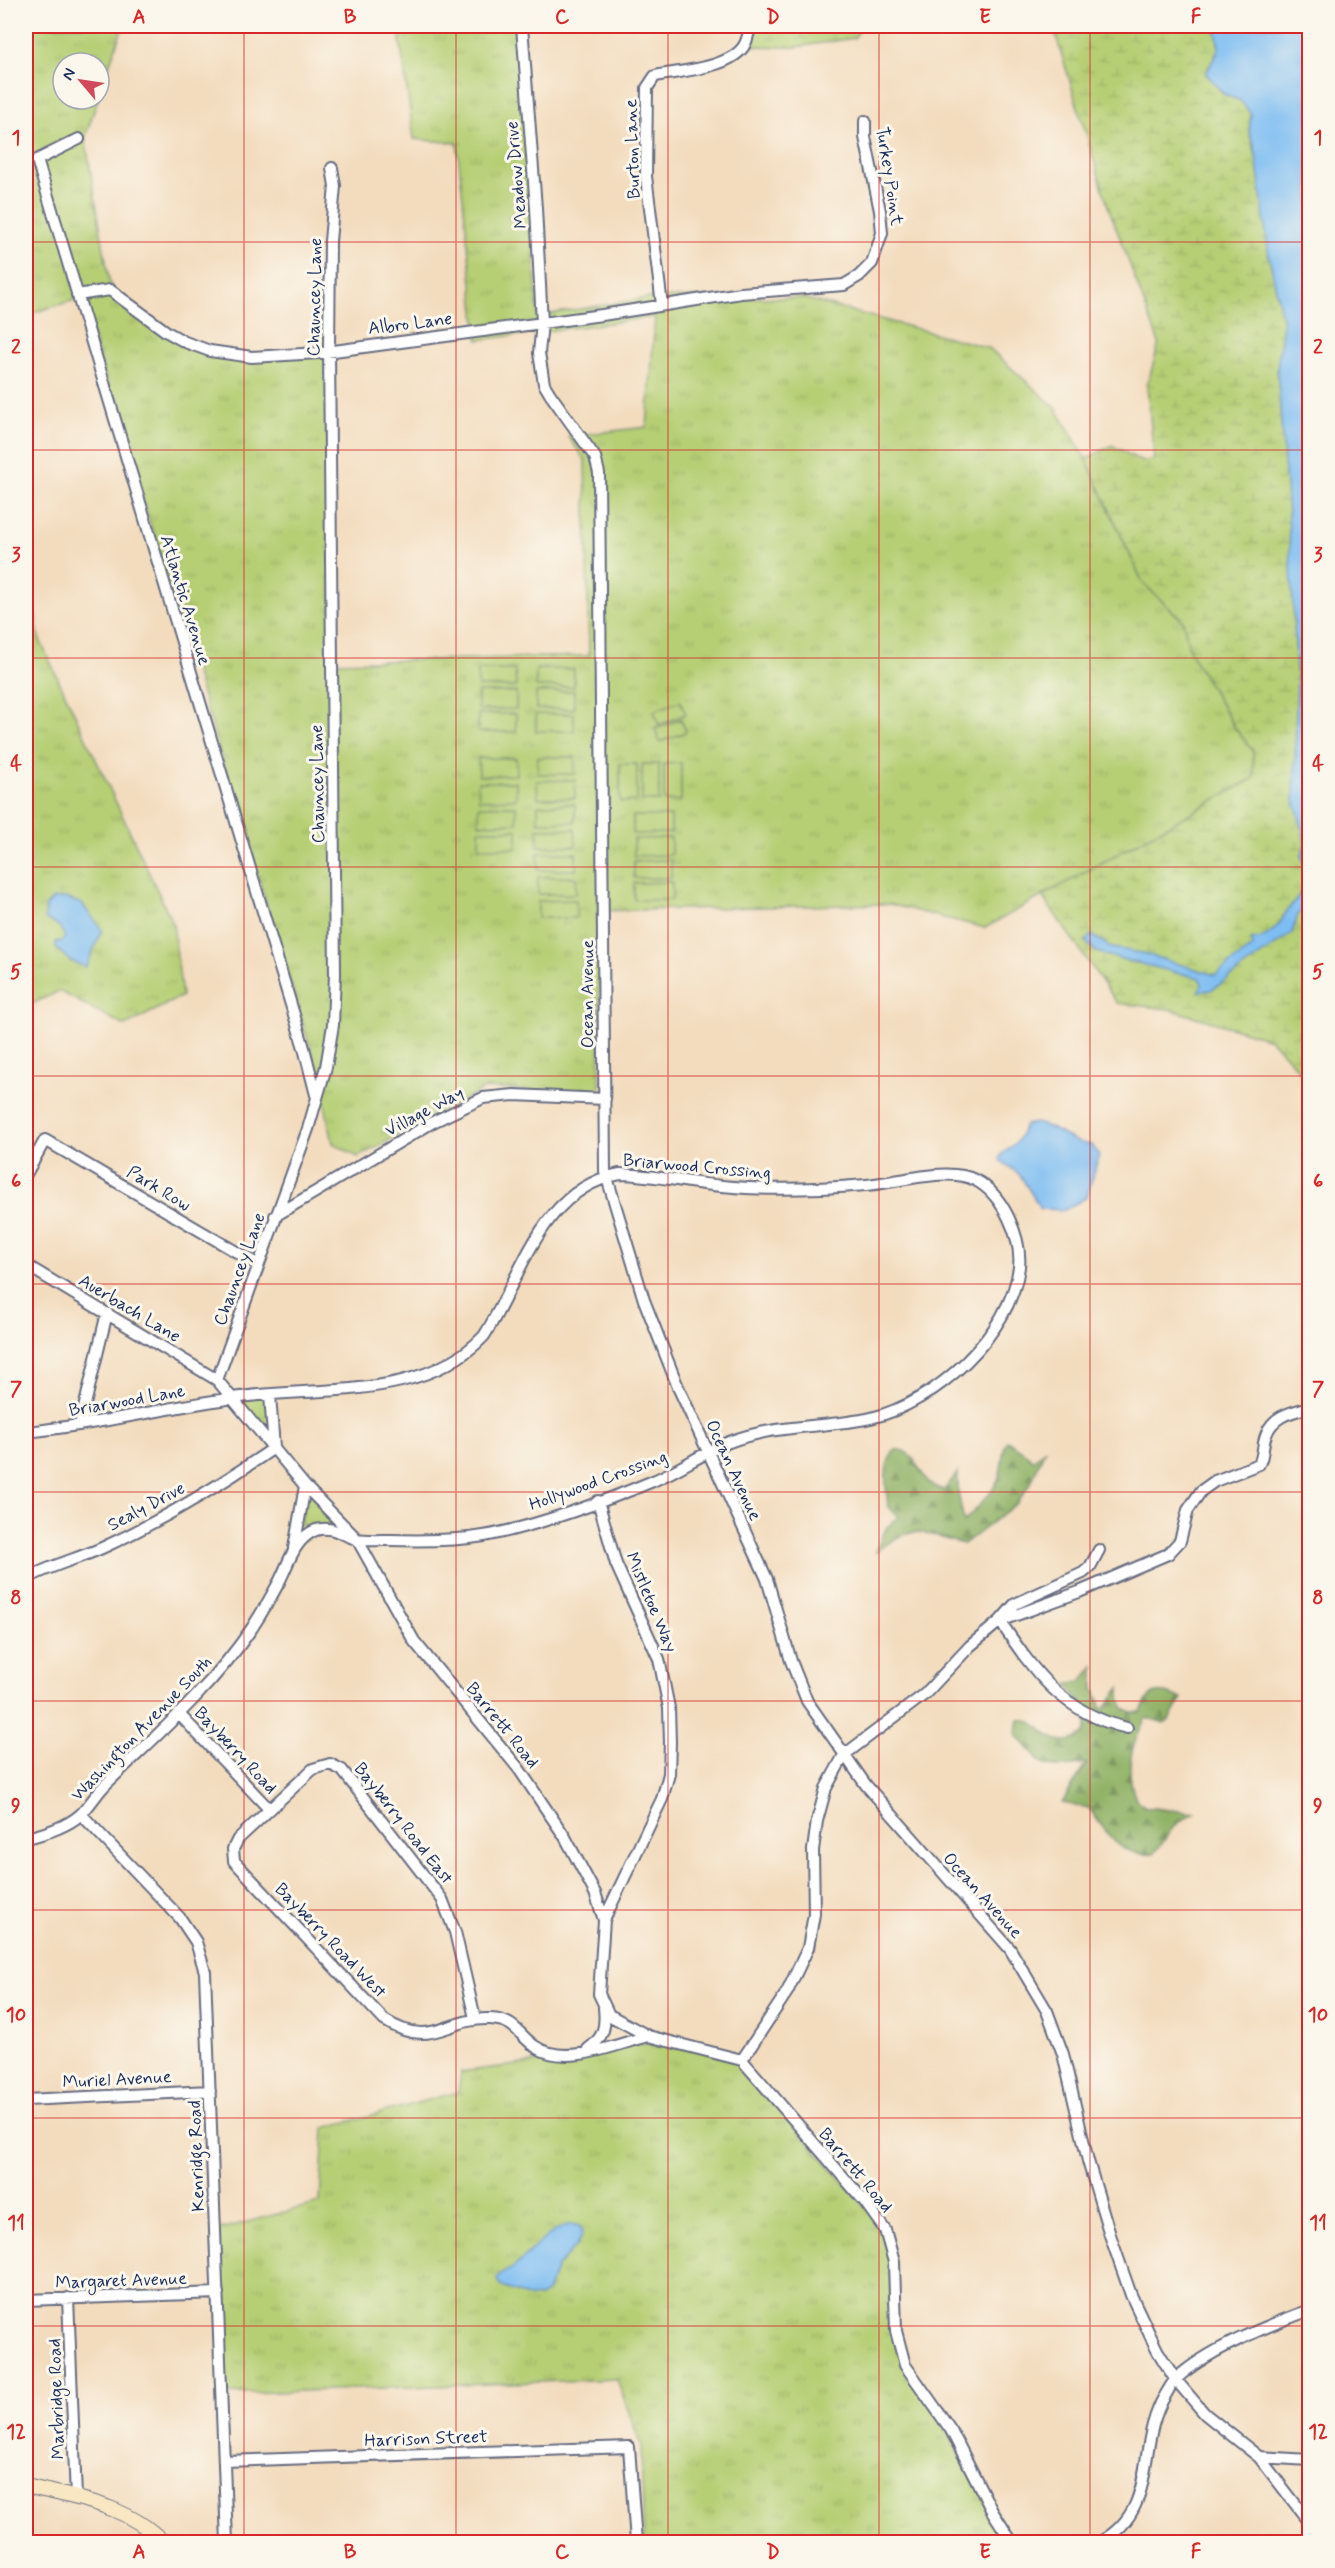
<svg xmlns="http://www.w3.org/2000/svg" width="1335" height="2568" font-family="Mynerve,sans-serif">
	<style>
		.grass { fill: url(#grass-tufts); stroke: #687f69; stroke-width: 1.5 }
		.forest { fill: url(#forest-firs); stroke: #567062; stroke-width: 1.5 }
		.wetland { fill: url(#wetland-marsh); stroke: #687f69; stroke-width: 1.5 }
		.pitch { fill: #b6cf74; stroke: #687f69; stroke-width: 1.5 }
		.water { fill: #7ebdf2; stroke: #4c76a8; stroke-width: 1.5 }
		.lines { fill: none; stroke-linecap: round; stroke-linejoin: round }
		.street-casing { stroke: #676c80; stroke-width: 14 }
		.secondary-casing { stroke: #676c80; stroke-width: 16 }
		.street { stroke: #fff; stroke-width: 10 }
		.secondary { stroke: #f9e7c3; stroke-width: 14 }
		.grid { fill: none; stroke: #d62828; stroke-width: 1.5; stroke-opacity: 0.55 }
		.labels { text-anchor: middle; stroke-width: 6; stroke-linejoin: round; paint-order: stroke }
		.street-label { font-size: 18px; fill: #1b2f5e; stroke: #fbf7ec }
		.neatline { fill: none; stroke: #d62828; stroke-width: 2 }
		.grid-label { font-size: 20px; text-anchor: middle; font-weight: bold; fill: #d62828 }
	</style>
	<defs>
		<pattern id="grass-tufts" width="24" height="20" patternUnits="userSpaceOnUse" patternTransform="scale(1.5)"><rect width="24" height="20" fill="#b6cf74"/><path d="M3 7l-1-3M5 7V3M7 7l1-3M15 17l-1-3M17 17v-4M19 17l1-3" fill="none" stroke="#9cb267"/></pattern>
		<pattern id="forest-firs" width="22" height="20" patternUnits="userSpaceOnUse" patternTransform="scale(1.5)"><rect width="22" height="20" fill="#90b266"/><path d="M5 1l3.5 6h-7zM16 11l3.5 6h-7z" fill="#759157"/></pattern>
		<pattern id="wetland-marsh" width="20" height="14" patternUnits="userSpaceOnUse" patternTransform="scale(1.5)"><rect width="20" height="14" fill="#b6cf74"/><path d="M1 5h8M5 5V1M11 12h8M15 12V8" fill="none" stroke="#9cb267"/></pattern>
	</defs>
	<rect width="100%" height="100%" fill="#fbf7ec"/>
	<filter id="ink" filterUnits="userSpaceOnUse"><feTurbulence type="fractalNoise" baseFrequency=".0167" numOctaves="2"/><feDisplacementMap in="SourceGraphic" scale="12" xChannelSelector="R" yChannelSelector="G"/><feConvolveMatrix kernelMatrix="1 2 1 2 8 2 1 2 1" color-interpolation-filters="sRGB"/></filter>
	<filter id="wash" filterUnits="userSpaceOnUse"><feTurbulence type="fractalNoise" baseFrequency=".008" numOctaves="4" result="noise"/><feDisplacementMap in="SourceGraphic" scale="24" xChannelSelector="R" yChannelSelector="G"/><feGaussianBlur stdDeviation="1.35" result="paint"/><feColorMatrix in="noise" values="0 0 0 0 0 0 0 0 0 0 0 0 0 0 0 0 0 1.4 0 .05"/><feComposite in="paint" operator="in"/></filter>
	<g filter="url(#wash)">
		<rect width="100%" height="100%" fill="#f3dcbe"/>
		<!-- grass -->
		<path class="grass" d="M26 26H123L99 95V63H63V99H98L85 138 110 285 126 304 208 355 327 354 332 662 589 656 585 460 568 436 647 427 655 317 478 340 457 143 414 139 398 26H519L538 316 653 297 802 298 989 348 1056 408 1086 459 1143 583 1183 621 1190 652 1235 728 1253 751 1254 778 985 928 889 904 598 911 600 1094 486 1088 358 1157 333 1143 319 1076 81 298 26 315Z
			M26 562 39 638 173 924 182 996 125 1026 59 991 30 1005 26 1002Z
			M270 1395 274 1448 234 1397Z
			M305 1486 357 1539 326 1528 299 1543Z
			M639 2044H685L740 2063 885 2230 898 2346 924 2394 1014 2542H644L641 2446 617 2379 222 2394 216 2230 320 2203 324 2128 458 2092 461 2072 563 2059Z"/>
		<!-- forest -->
		<path class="forest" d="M1007 1441 1027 1454 1033 1461 1045 1449 1031 1483 1017 1503 964 1544C922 1534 915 1521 876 1552 880 1538 886 1525 898 1517L888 1506C886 1486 882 1468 894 1450 920 1447 915 1484 944 1490L958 1472V1492L964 1522C975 1509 993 1494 999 1477 1003 1465 1001 1453 1007 1441Z
			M1094 1666V1688L1103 1710 1120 1688V1697L1124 1709 1131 1713 1141 1712C1150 1688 1160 1690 1182 1698L1169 1720 1164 1723 1146 1718C1131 1746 1124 1768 1136 1800L1146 1807 1195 1813C1165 1828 1173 1832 1154 1854 1118 1857 1108 1834 1089 1808L1062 1803 1086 1764C1038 1772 1046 1766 1016 1734L1019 1720C1040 1716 1049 1752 1078 1738 1100 1726 1074 1698 1068 1684L1083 1680Z"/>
		<!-- wetland -->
		<path class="wetland" d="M756 26H863L854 38 796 47 745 46Z
			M1053 26H1215L1219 47 1206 74 1224 94 1241 101 1251 114 1249 132 1309 338V1081L1270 1039 1169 1009 1117 1003 1042 896 1254 778 1253 751 1235 728 1190 652 1183 621 1143 583 1086 459 1112 445 1142 462 1154 459 1147 386 1159 343 1108 206Z"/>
		<!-- pitch -->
		<path class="pitch" d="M536 669H574V687H536Z
			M478 670H515L516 687H478Z
			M574 691V709H536V692Z
			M478 692H516V709L478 710Z
			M680 701 686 714 659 725 654 711Z
			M478 714H516V732H478Z
			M536 714H574V731H536Z
			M681 719 686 732 660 742 655 729Z
			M537 757H575V774H538Z
			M478 758H516V775L479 776Z
			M681 763V801H664V764Z
			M620 764H637V801L620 802Z
			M642 764H659V801H642Z
			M575 780V798H538L537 781Z
			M478 782H516V799L479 800Z
			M575 804V822H538V805Z
			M479 806H516L517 823 479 824Z
			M671 816V833L633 834V816Z
			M538 829H575L576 846H538Z
			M479 830H517V848H479Z
			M671 838V855L634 856V839Z
			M538 853H576V870H538Z
			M671 860V878H634V861Z
			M538 877H576V894H538Z
			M672 882V900H634V883Z
			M576 900V918H538V901Z"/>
		<!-- water -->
		<path class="water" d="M1215 26H1309L1310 906 1298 914 1292 933 1222 983 1211 990 1198 992 1202 984 1199 978 1105 955 1095 951 1085 941 1092 935 1112 948 1142 953 1215 975 1252 947 1251 940C1268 939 1278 928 1285 914 1290 905 1300 898 1303 888 1308 876 1303 868 1302 856 1302 852 1305 847 1305 843 1303 829 1299 815 1294 801L1297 680 1288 513 1277 369 1283 323 1269 256 1255 148 1249 132 1251 114 1241 101 1224 94 1206 74 1219 48Z
			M65 898 82 904 102 930 86 967 70 961 56 948V941L61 942 65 937 59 926 45 919 46 906 53 899Z
			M1034 1123C1057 1126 1068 1143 1092 1145L1099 1155 1087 1197 1065 1210 1041 1209 1020 1175 1000 1160 1001 1155 1017 1142 1025 1125Z
			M572 2224 580 2226 582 2234 577 2245 557 2267 547 2292 540 2297H529L500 2286 497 2279C502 2271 508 2272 515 2266 533 2251 548 2229 572 2224Z"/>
	</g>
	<g filter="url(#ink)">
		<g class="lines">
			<defs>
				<path id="street" d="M522 26 536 208 542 323 539 353 544 384 550 394 595 457 599 473 605 1171 644 1300 678 1387 767 1579 791 1661 807 1701 866 1785 1010 1949 1047 2011 1063 2054 1088 2161 1110 2235 1131 2295 1157 2350 1175 2379 1205 2414 1259 2457 1310 2460
					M79 139 37 160 304 1048 316 1095
					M77 295 110 290 167 332 185 342 210 351 252 357 319 353 602 315 741 293 844 285 859 276 872 263 882 233 880 211 865 137V121
					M662 305 646 176 647 88 655 76C680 71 733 68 745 44 748 38 749 31 750 26
					M26 1174 45 1140 257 1264
					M275 1216 433 1122 483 1098 514 1095 605 1099
					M26 1265 217 1380 305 1486 357 1539 414 1641 519 1769 565 1837 595 1893 604 1920 599 1994 609 2015 648 2036 742 2060
					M217 1380 308 1129 326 1067 333 1025 335 974 329 350 330 241 335 186 332 168
					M270 1395 274 1448
					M80 1425 107 1313
					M26 1432C97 1425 163 1408 233 1398 316 1385 421 1403 484 1336 522 1277 540 1189 620 1174 655 1175 688 1183 722 1186 770 1191 818 1189 866 1185 896 1183 948 1166 975 1180 1003 1194 1022 1238 1019 1267 1011 1334 935 1403 871 1418 825 1428 775 1424 729 1442 703 1453 679 1470 653 1481 606 1501 534 1527 484 1536 453 1541 422 1541 390 1540 380 1540 367 1541 356 1539 342 1535 332 1525 316 1530 294 1538 288 1566 278 1584 270 1599 261 1614 252 1628 211 1688 159 1733 107 1783 97 1792 90 1806 80 1815 65 1828 44 1834 26 1838
					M598 1501 616 1564 659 1659 669 1708 670 1742 669 1774 662 1799 604 1920
					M294 1548 305 1486
					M26 1579C49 1566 77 1559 102 1548 163 1520 219 1486 274 1448
					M1000 1621 1079 1592 1168 1554 1180 1541 1188 1510 1201 1491 1215 1481 1259 1464C1264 1455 1262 1445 1266 1435 1273 1415 1292 1412 1310 1407
					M1000 1621C1034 1672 1063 1713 1127 1728
					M179 1714 269 1809
					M81 1814 180 1918 196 1942 205 1972 227 2542
					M475 2018 455 1932 442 1899 342 1770 330 1764 313 1769 238 1839 233 1849 234 1861 384 2020C433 2051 446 2017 490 2019 516 2020 517 2034 536 2047 566 2067 617 2044 648 2036
					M588 2049C604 2038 606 2026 604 2008
					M742 2060 787 1992 808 1948 814 1914 813 1850 817 1821 826 1788 844 1755 925 1694 970 1646 1000 1621 1015 1604 1083 1573 1090 1567 1099 1550
					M742 2060 865 2202 885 2230 894 2262 896 2331 905 2365 951 2430 992 2511 1012 2542
					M26 2100 210 2091
					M68 2298 76 2498
					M26 2300 218 2293
					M1259 2457 1310 2523
					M224 2461 629 2447 636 2542
					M1100 2542C1161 2509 1134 2445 1166 2394 1169 2389 1172 2383 1176 2379 1208 2349 1269 2325 1310 2310"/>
				<path id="secondary" d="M26 2486C75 2498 126 2504 163 2542"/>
			</defs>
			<!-- street casing -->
			<use href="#street" class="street-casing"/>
			<!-- secondary casing -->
			<use href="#secondary" class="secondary-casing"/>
			<!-- street -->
			<use href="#street" class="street"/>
			<!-- secondary -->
			<use href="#secondary" class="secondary"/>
		</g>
	</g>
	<!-- grid -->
	<path class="grid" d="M244 26V2542M456 26V2542M668 26V2542M879 26V2542M1090 26V2542M26 242H1310M26 450H1310M26 658H1310M26 867H1310M26 1076H1310M26 1284H1310M26 1492H1310M26 1701H1310M26 1910H1310M26 2118H1310M26 2326H1310"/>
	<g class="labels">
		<!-- street labels -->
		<g class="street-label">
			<text transform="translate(632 149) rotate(-92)" y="6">Burton Lane</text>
			<text transform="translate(516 175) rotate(-95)" y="6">Meadow Drive</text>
			<text transform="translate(890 176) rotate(81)" y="6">Turkey Point</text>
			<text transform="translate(314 297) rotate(-89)" y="6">Chauncey Lane</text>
			<text transform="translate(410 323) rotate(-7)" y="6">Albro Lane</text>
			<text transform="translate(186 600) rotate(73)" y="6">Atlantic Avenue</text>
			<text transform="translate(317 784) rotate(-91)" y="6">Chauncey Lane</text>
			<text transform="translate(587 994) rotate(-90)" y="6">Ocean Avenue</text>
			<text transform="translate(424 1111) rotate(-28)" y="6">Village Way</text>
			<text transform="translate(697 1166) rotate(5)" y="6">Briarwood Crossing</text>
			<text transform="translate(159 1188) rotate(31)" y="6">Park Row</text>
			<text transform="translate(239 1269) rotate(-70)" y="6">Chauncey Lane</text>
			<text transform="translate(130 1308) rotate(31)" y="6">Auerbach Lane</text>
			<text transform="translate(127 1400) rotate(-10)" y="6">Briarwood Lane</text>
			<text transform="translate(734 1470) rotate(65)" y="6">Ocean Avenue</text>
			<text transform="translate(598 1480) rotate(-20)" y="6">Hollywood Crossing</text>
			<text transform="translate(146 1506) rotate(-28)" y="6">Sealy Drive</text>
			<text transform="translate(652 1602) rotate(67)" y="6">Mistletoe Way</text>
			<text transform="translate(503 1725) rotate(51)" y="6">Barrett Road</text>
			<text transform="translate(141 1728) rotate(-46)" y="6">Washington Avenue South</text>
			<text transform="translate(236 1750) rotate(47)" y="6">Bayberry Road</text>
			<text transform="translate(404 1823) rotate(52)" y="6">Bayberry Road East</text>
			<text transform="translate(983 1895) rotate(48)" y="6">Ocean Avenue</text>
			<text transform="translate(331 1940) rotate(46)" y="6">Bayberry Road West</text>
			<text transform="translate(117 2079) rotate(-3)" y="6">Muriel Avenue</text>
			<text transform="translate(196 2156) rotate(-92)" y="6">Kenridge Road</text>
			<text transform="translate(856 2170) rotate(50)" y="6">Barrett Road</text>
			<text transform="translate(121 2280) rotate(-2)" y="6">Margaret Avenue</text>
			<text transform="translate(56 2399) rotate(-92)" y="6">Marbridge Road</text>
			<text transform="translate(426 2438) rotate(-2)" y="6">Harrison Street</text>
		</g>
	</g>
	<!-- margin -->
	<rect width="1335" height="2568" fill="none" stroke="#fbf7ec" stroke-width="66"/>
	<!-- north arrow -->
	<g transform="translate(81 81) rotate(299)"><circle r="28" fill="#fbf7ec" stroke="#a1a7b3" stroke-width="1.5"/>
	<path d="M0-4.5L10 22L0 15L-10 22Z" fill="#d1495b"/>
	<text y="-9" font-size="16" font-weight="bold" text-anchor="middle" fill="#1b2f5e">N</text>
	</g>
	<rect x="33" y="33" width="1269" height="2502" class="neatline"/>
	<g class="grid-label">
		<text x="139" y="23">A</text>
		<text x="350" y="23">B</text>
		<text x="562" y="23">C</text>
		<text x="773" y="23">D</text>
		<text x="985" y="23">E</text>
		<text x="1196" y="23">F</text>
		<text x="16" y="144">1</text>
		<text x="1318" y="144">1</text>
		<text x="16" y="353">2</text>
		<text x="1318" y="353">2</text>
		<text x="16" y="561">3</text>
		<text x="1318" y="561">3</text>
		<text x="16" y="770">4</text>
		<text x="1318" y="770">4</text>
		<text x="16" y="978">5</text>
		<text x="1318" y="978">5</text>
		<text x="16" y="1187">6</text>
		<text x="1318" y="1187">6</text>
		<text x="16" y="1395">7</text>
		<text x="1318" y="1395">7</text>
		<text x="16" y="1604">8</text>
		<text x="1318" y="1604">8</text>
		<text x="16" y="1812">9</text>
		<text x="1318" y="1812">9</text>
		<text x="16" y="2021">10</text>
		<text x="1318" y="2021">10</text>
		<text x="16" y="2229">11</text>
		<text x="1318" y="2229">11</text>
		<text x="16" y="2438">12</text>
		<text x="1318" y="2438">12</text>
		<text x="139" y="2558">A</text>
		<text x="350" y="2558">B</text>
		<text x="562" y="2558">C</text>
		<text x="773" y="2558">D</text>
		<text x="985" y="2558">E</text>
		<text x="1196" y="2558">F</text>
	</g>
</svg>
